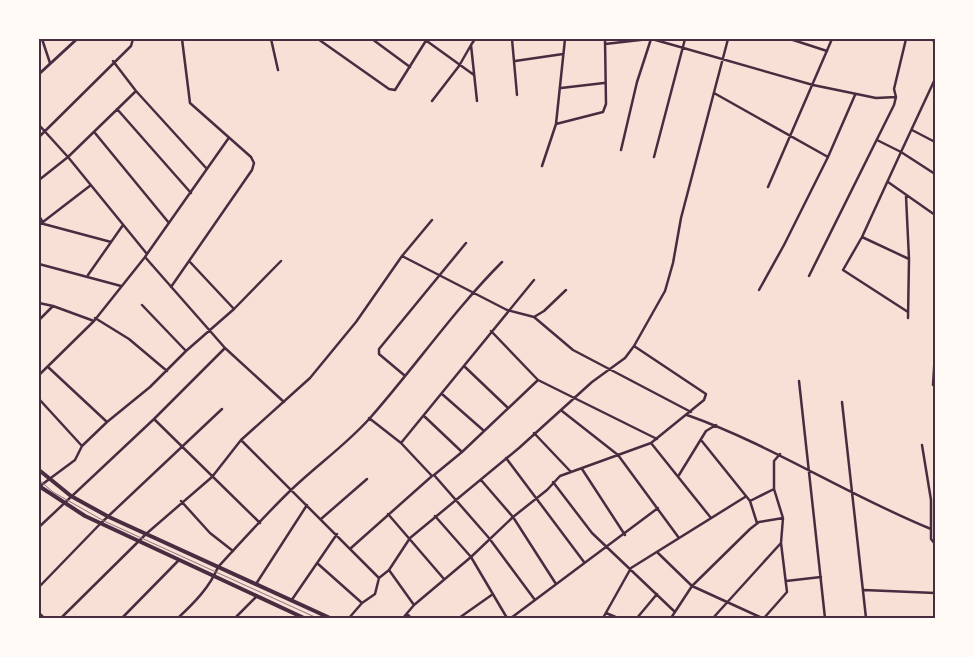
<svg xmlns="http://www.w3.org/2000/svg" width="974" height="657" font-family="'DejaVu Sans',sans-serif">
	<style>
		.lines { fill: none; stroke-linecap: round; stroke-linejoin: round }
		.minor { stroke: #4a2c40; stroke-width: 2.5 }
		.tertiary { stroke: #4a2c40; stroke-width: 3 }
		.secondary { stroke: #4a2c40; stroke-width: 4 }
		.rail { stroke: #8f747c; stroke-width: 1 }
		.neatline { fill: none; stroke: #4a2c40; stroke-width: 2 }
	</style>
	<rect width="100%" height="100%" fill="#f7e1d7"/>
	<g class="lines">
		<!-- minor -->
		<path class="minor" d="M42 39 50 63
			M271 39 278 70
			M318 39 389 89 395 90 427 39
			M372 39 410 67
			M424 39 474 75
			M475 39 471 45 477 101
			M512 39 517 95
			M652 39 813 85 876 98 896 97
			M790 39 827 51
			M930 39 935 41
			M605 44 649 39
			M113 61 136 91 207 169
			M515 61 563 54
			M935 79 901 152 935 174
			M561 88 604 83
			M714 93 828 157
			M432 101 459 66 471 45
			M117 109 191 193
			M556 124 603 112 606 104 605 39
			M39 125 68 157 147 254 145 257 225 348 284 402
			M912 130 935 142
			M95 133 169 223
			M39 137 131 46 133 39
			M877 140 901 152 862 237 843 270 908 312
			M621 150 637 82 651 39
			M654 157 685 39
			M542 166 556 124 565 39
			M39 180 68 157 136 91
			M888 182 935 215
			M768 187 832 39
			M906 196 909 259 908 318
			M39 216 42 221
			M40 223 111 242
			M39 225 91 185
			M862 237 909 259
			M147 254 228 139
			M402 256 507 310 534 317 573 350 691 412
			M190 262 234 309
			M39 264 121 286
			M88 275 123 225
			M809 276 894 105 896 97 894 89 906 39
			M171 287 252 170 254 163 251 157 190 103 182 39
			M759 290 784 245 828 157 855 95
			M39 303 53 306 94 321
			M142 305 186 351
			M534 317 544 311 566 290
			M95 318 129 339 167 371
			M39 320 53 306
			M491 331 538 380 657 439
			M464 366 507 407
			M48 367 107 422
			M39 375 94 321 145 257
			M404 375 379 354V349L466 243
			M799 381 825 618
			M933 385 935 353
			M442 394 483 430
			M39 399 82 446
			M842 402 866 618
			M562 411 618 455 679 538
			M687 415C772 445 847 495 931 529V539L935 544
			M424 416 462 452
			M369 418 401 443 432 476 434 475 489 538 535 600
			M154 419 260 523
			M534 433 571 472
			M241 440 379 578
			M701 440 750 501 757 523
			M401 443 534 280
			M651 443 711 518
			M922 445 931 500V529
			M506 458 584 562
			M582 469 625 535
			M434 475 462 452 538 380
			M679 475 706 431 716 425
			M481 480 513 517 556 584
			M553 482 592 533 675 612
			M40 486 75 460 82 446 107 422 150 387 186 351 234 309 281 261
			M181 501 210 533 233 551
			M750 501 774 489
			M388 514 444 579
			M435 516 471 557 507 618
			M321 519 367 479
			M39 527 154 419 225 348
			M351 548 432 476
			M658 553 692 586 762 618
			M317 563 362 603
			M389 570 414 605
			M786 581 821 577
			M256 584 307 505
			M39 587 100 524 222 409
			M864 590 935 593
			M291 601 337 534
			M39 613 44 618
			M606 613 618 618
			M407 614 411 618
			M61 618 146 534 212 477 241 440 310 378 356 322 402 256 432 220
			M122 618 178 561
			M178 618C194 603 210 587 218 567 242 541 266 514 291 490 317 465 346 445 370 418 415 367 454 310 502 262
			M235 618 256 597
			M349 618 362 603 375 594 379 578 389 570 410 538 519 448 592 382 625 358 634 346 665 291 673 263 681 218 728 39
			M403 618 414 605 471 557 513 517 547 490 560 476 651 443 704 400 706 394 634 346
			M459 618 493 594
			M511 618 658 508
			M603 618 631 568 745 497
			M637 618 657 594
			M671 618 692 586 750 529 759 522 783 518
			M713 618 781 543
			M764 618 787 592 781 543 783 518 774 489V461L780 454"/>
		<!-- tertiary -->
		<path class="tertiary" d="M39 74 77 39"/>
		<!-- secondary -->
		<path class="secondary" d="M39 470 71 496 109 517 330 618
			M39 486 85 516 304 618"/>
		<!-- rail -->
		<path class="rail" d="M39 480 53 492 104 521 317 618"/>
	</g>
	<!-- border -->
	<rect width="974" height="657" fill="none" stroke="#fffaf5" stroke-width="80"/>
	<rect x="40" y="40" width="894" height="577" class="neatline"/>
</svg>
